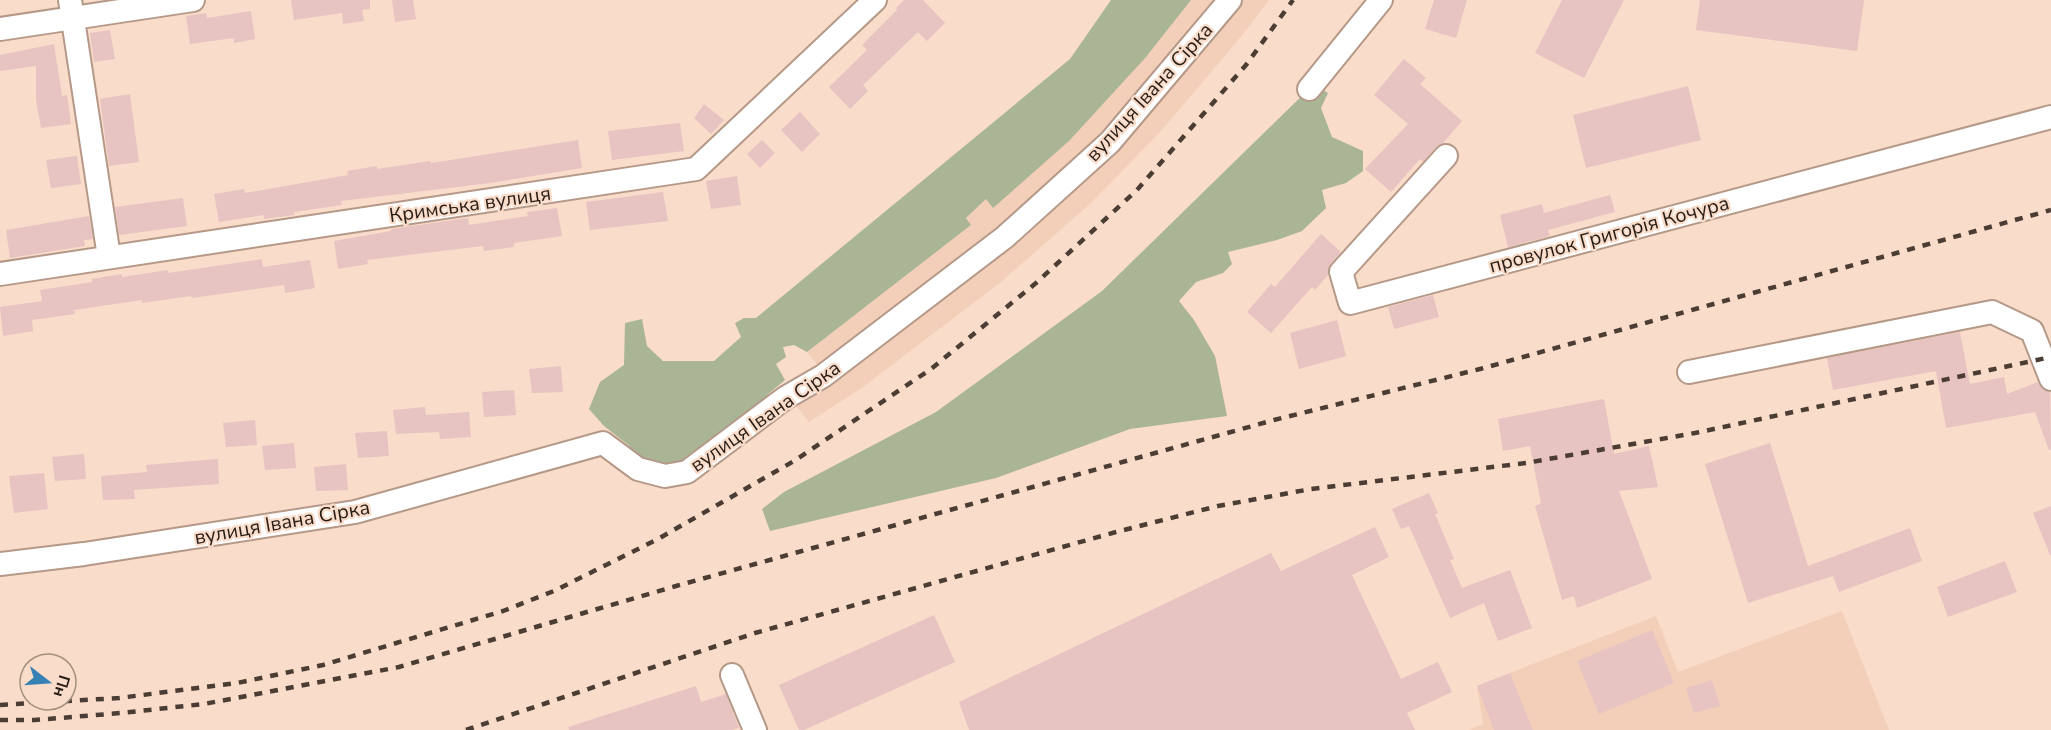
<svg xmlns="http://www.w3.org/2000/svg" width="2051" height="730" font-family="'Nunito Sans',sans-serif">
	<style>
		.built { fill: #f3cfb9 }
		.forest { fill: #a9b595 }
		.building { fill: #e7c3c2 }
		.lines { fill: none; stroke-linecap: round; stroke-linejoin: round }
		.street-casing { stroke: #b59988; stroke-width: 26 }
		.street { stroke: #fff; stroke-width: 22 }
		.rail { stroke: #4b3d34; stroke-width: 4.5; stroke-dasharray: 8 8; stroke-linecap: butt }
		.labels { text-anchor: middle; stroke-width: 4.5; stroke-linejoin: round; paint-order: stroke }
		.street-label { font-size: 20px; fill: #281d16; stroke: #f9dcc9 }
	</style>
	<rect width="100%" height="100%" fill="#f9dcc9"/>
	<!-- built -->
	<path class="built" d="M1191 0H1220L1105 136 1007 225 982 241 819 367 807 352 971 225 966 218 986 199 993 207 1146 57Z
		M1240 0H1269L1240 38 1161 131 1092 202 1001 282 863 387 809 422 795 404 853 368 987 263Z
		M1842 611 1889 730H1468L1483 724 1477 686 1656 616 1678 672Z"/>
	<!-- forest -->
	<path class="forest" d="M1111 0H1191L1146 57 1069 141 993 208 986 199 966 218 971 225 807 352 794 345 783 347 786 357 776 364 785 380 767 395 762 410 698 456 673 466 645 461 627 444 604 426 589 409 600 382 624 365 625 323 642 319 647 346 663 361H714L741 337 735 323 744 318H756L1070 59Z
		M1309 89H1321L1328 93 1321 108 1332 137 1363 151V171L1346 183 1322 190 1326 208 1302 231 1277 240 1228 252 1232 264 1223 273 1196 282 1179 301 1194 320 1215 356 1227 416 1130 429 996 478 770 531 762 509 784 492 936 412 1102 291Z"/>
	<!-- building -->
	<path class="building" d="M291 0H370V9L362 10 364 21 343 24 342 13 294 20Z
		M392 0H413L416 19 395 22Z
		M904 0H923L945 23 927 41 918 32 863 85 868 91 850 109 829 87 867 50 862 45 897 10 896 8Z
		M1434 0H1467L1456 38 1425 29Z
		M1562 0H1624L1584 78 1535 53Z
		M1700 0H1864L1857 51 1696 30Z
		M251 11 255 39 234 43V38L190 44 186 16 206 13 207 18Z
		M110 30 115 59 94 62 90 33Z
		M54 44 62 96 67 95 71 124 41 128 36 100V66L0 71V55Z
		M1404 59 1426 78 1420 84 1462 121 1443 143 1436 147 1423 162 1420 159 1391 192 1365 169 1408 124 1374 95Z
		M1688 86 1701 140 1586 168 1573 115Z
		M130 94 139 162 109 166 100 99Z
		M704 104 724 120 711 134 694 118Z
		M800 112 820 134 802 152 781 130Z
		M680 123 684 151 612 160 608 131Z
		M578 140 582 168 490 183 341 201 342 205 294 212V215L264 219V215L219 222 214 194 244 189 245 193 348 175 347 171 377 166V169L430 161 431 163Z
		M762 140 775 153 760 168 747 154Z
		M77 156 81 184 51 188 46 160Z
		M737 176 741 205 711 209 706 181Z
		M663 192 668 221 590 230 586 202Z
		M1610 195 1615 212 1548 230 1550 236 1508 247 1500 215 1542 204 1544 213Z
		M183 198 187 226 119 235 115 207Z
		M557 208 562 236 514 243V247L484 251 483 246 367 260 368 264 338 269 334 241 391 231V229L468 218 469 225 528 216 527 212Z
		M89 216 93 239 84 240 85 246 10 258 6 230Z
		M1321 234 1341 252 1331 263 1328 275 1315 290 1312 287 1271 333 1247 312 1271 284 1275 287Z
		M262 259 263 267 310 260 315 288 285 293 284 285 192 298 191 296 142 303V300L74 310 75 314 32 320 33 331 3 336 0 307 42 301 40 290 92 282V279L122 274V277L168 270V273Z
		M1433 295 1439 317 1394 329 1388 307Z
		M1337 320 1346 356 1299 369 1290 333Z
		M1960 332 1970 384 2004 377 2007 394 2038 382 2042 389 2050 392 2051 450H2049L2035 412 1946 428 1936 371 1833 390 1827 358Z
		M561 366 563 392 532 393 529 369Z
		M514 390 516 415 484 417 482 392Z
		M1604 399 1614 454 1649 446 1658 487 1619 491 1652 579 1577 608 1574 596 1562 600 1535 506 1541 503 1530 446 1503 451 1498 419Z
		M425 407 426 415 469 412 471 437 440 439 439 432 396 434 393 410Z
		M255 420 257 445 226 447 223 423Z
		M387 431 389 456 358 458 355 433Z
		M294 443 296 468 265 470 262 446Z
		M1770 443 1808 566 1910 528 1922 561 1839 592 1833 576 1748 603 1705 464Z
		M84 454 86 479 55 481 52 457Z
		M218 459 219 484 134 490 135 499 103 500 101 476 147 472 146 465Z
		M346 464 348 490 316 491 314 467Z
		M44 473 48 509 14 513 9 476Z
		M1429 493 1438 513 1435 514 1454 559 1450 560 1462 588 1510 570 1532 628 1498 641 1484 603 1450 618 1409 526 1401 529 1392 509Z
		M2051 506V555H2050L2033 513Z
		M1375 527 1389 557 1352 575 1401 679 1438 662 1452 692 1407 713 1415 730H969L959 702 1271 553 1281 571Z
		M2005 561 2017 592 1948 617 1937 587Z
		M934 615 955 662 804 730H799L779 685Z
		M1652 630 1674 683 1599 714 1577 661Z
		M1510 673 1533 730H1494L1477 686Z
		M1712 680 1720 706 1694 713 1686 688Z
		M696 686 701 702 726 694 739 728 732 730H569L568 727Z"/>
	<g class="lines">
		<defs>
			<path id="street" d="M70 0 109 257
				M0 29 193 0
				M1309 89 1381 0
				M1446 156 1341 272 1350 303 2051 117
				M0 274 696 169 875 0
				M1689 372 1992 312 2032 331 2051 379
				M0 564 84 554 355 512 603 443 638 469 665 476 687 472 785 398 823 376 1005 237 1110 142 1230 0
				M732 675 755 730"/>
		</defs>
		<!-- street casing -->
		<use href="#street" class="street-casing"/>
		<!-- street -->
		<use href="#street" class="street"/>
		<!-- rail -->
		<path class="rail" d="M0 705 119 698 237 683 323 665 503 611 554 591 658 539 794 461 931 369 1036 283 1137 190 1246 65 1293 0
			M0 720H35L121 713 204 704 399 667 676 586 1274 420 1480 369 2051 210
			M466 730 755 633 1116 532 1218 506 1311 489 1526 463 1695 433 2051 357"/>
	</g>
	<g class="labels">
		<!-- street labels -->
		<g class="street-label">
			<text transform="translate(1149 92) rotate(-48)" y="7">вулиця Івана Сірка</text>
			<text transform="translate(470 204) rotate(-8)" y="7">Кримська вулиця</text>
			<text transform="translate(1609 234) rotate(-15)" y="7">провулок Григорія Кочура</text>
			<text transform="translate(765 416) rotate(-35)" y="7">вулиця Івана Сірка</text>
			<text transform="translate(282 522) rotate(-10)" y="7">вулиця Івана Сірка</text>
		</g>
	</g>
	<!-- north arrow -->
	<g transform="translate(48 682) rotate(107)"><circle r="28" fill="#f9dcc9" stroke="#a59081" stroke-width="1.5"/>
	<path d="M0-4.5L10 22L0 15L-10 22Z" fill="#3782b5"/>
	<text y="-9" font-size="16" font-weight="bold" text-anchor="middle" fill="#281d16">Пн</text>
	</g>
</svg>
